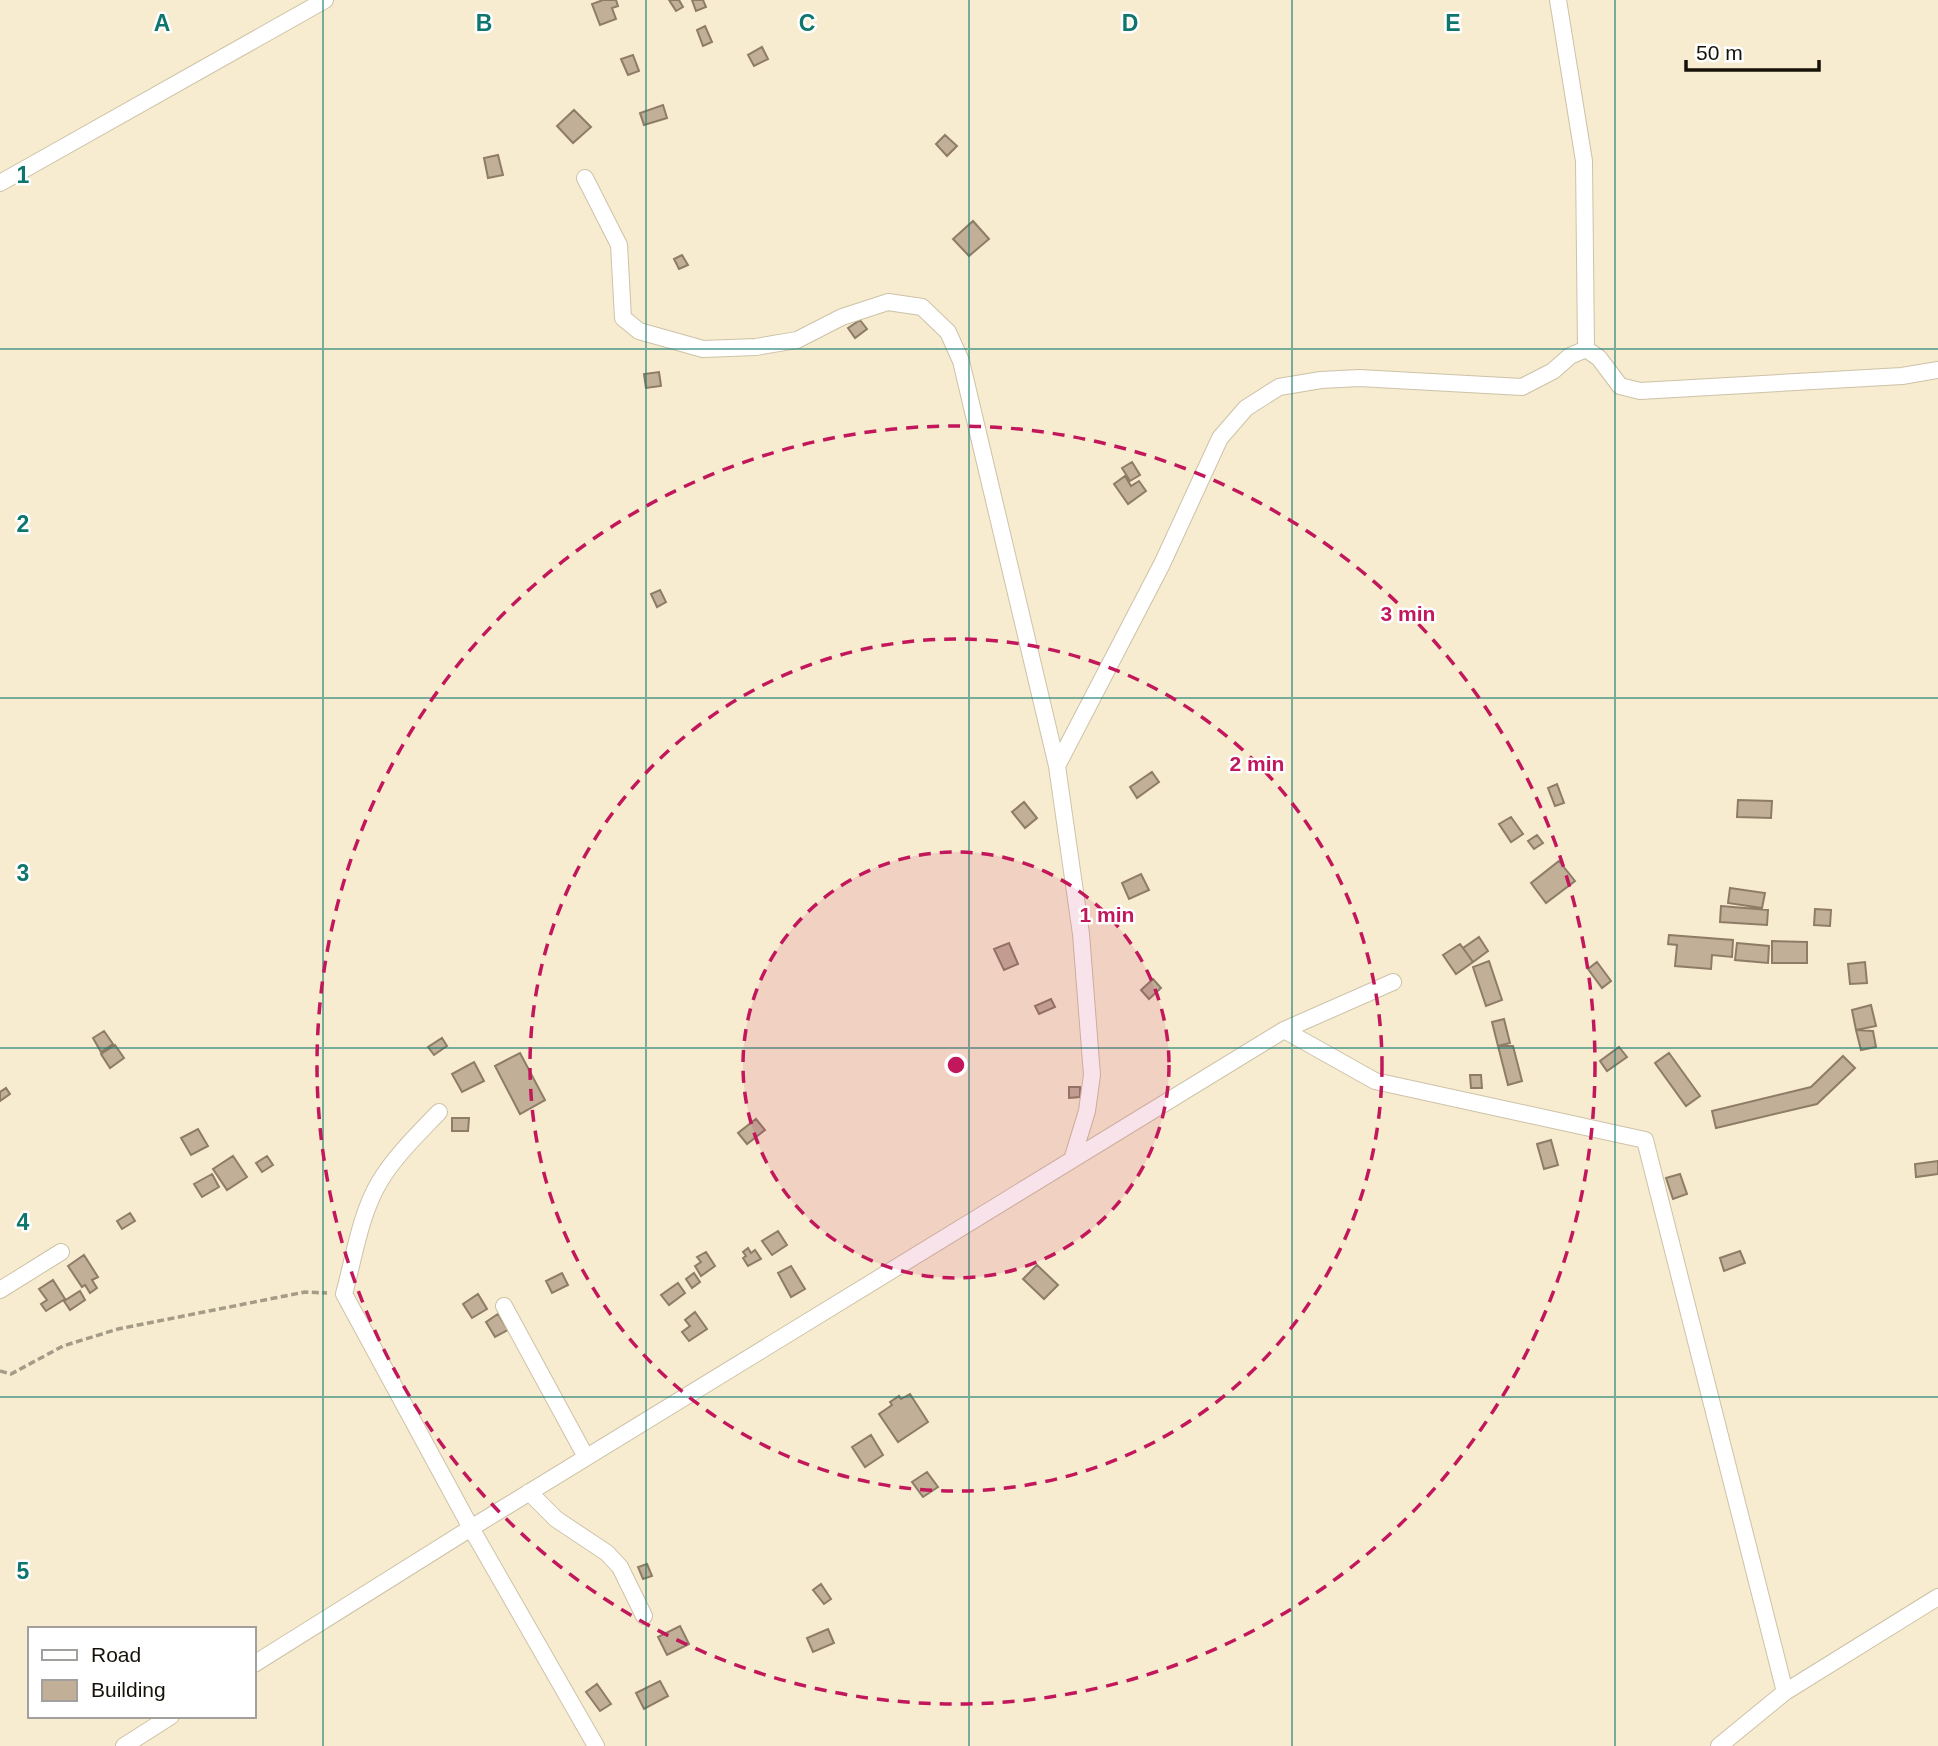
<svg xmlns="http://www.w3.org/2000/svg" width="1938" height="1746" font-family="Helvetica,sans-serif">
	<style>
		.building { fill: #c2af98; stroke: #8e7c67; stroke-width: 2 }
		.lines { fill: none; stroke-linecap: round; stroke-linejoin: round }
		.street-casing { stroke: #cdc2a7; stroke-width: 18 }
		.path { stroke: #a59c88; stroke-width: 3.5; stroke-dasharray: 7 3.5; stroke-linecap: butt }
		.street { stroke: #fff; stroke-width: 16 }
		.grid { fill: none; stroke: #0f766e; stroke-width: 2; stroke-opacity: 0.55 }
		.ring { fill: none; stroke: #c2185b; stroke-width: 3.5; stroke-dasharray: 12 9 }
		.grid-label { font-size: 23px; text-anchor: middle; font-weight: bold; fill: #0f766e; stroke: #fff; stroke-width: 5; stroke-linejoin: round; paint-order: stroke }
		.centre { fill: #c2185b; stroke: #fff; stroke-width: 3.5 }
		.ring-label { font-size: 21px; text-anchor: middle; font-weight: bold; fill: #c2185b; stroke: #fff; stroke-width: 5; stroke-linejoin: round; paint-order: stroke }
	</style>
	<rect width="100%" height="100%" fill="#f7ebd0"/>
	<!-- building -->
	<path class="building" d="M603 0H616L618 6 612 8 616 19 600 25 592 4Z
		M669 0H679L683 7 676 11Z
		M692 0H703L706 7 696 11Z
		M705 26 712 42 703 46 697 30Z
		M762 47 768 59 754 66 748 55Z
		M633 55 639 71 628 75 621 59Z
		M663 105 667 118 644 125 640 113Z
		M574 110 591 127 573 143 557 126Z
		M945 135 957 146 947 156 936 144Z
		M498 155 503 175 488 178 484 158Z
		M973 221 989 239 969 256 953 239Z
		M682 255 688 265 679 269 674 259Z
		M860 320 867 329 855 338 848 328Z
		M659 372 661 386 646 388 644 374Z
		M1132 462 1140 475 1130 481 1122 468Z
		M1125 476 1131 486 1139 481 1146 491 1128 504 1114 484Z
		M660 590 666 602 657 607 651 594Z
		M1152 772 1159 782 1137 798 1130 787Z
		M1557 784 1564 803 1555 806 1548 788Z
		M1738 800 1772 801 1771 818 1737 817Z
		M1024 802 1037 818 1025 828 1012 812Z
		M1511 817 1523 834 1511 842 1499 824Z
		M1537 835 1543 843 1534 849 1528 841Z
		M1559 861 1575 881 1546 903 1531 883Z
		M1141 874 1149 890 1129 899 1122 883Z
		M1730 888 1765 893 1762 908 1728 903Z
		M1721 906 1768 910 1767 925 1720 922Z
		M1815 909 1831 910 1830 926 1814 925Z
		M1669 935 1733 940 1732 957 1712 955 1711 969 1675 966 1677 945 1668 944Z
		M1479 937 1488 951 1473 962 1463 948Z
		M1772 941 1807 942V963H1772Z
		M1009 943 1018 964 1004 970 994 949Z
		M1737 943 1769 946 1768 963 1735 960Z
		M1460 944 1473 962 1456 974 1443 955Z
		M1489 961 1502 1000 1486 1006 1473 967Z
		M1597 962 1611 981 1602 988 1588 969Z
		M1865 962 1867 983 1850 984 1848 964Z
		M1153 979 1161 988 1149 999 1141 990Z
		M1051 999 1055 1007 1039 1014 1035 1006Z
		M1871 1005 1876 1026 1856 1030 1852 1010Z
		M1504 1019 1510 1043 1498 1046 1492 1022Z
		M1856 1030 1873 1031 1876 1047 1861 1050Z
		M104 1031 113 1044 101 1052 93 1038Z
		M442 1038 447 1046 434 1055 428 1047Z
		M115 1045 124 1058 110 1068 101 1054Z
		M1498 1046H1513L1522 1081 1508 1085Z
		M1619 1047 1627 1057 1607 1071 1600 1061Z
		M520 1053 545 1100 520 1114 495 1066Z
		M1669 1053 1700 1096 1686 1106 1655 1063Z
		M1843 1056 1855 1068 1817 1104 1716 1128 1712 1111 1811 1087Z
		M474 1062 484 1081 462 1092 452 1074Z
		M1470 1075H1481L1482 1088H1471Z
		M1069 1087H1080V1097L1069 1098Z
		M6 1088 10 1094 0 1101V1092Z
		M452 1118H469L468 1131H452Z
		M756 1119 765 1130 747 1144 738 1133Z
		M198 1129 208 1146 191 1155 181 1138Z
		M1551 1140 1558 1165 1544 1169 1537 1144Z
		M233 1156 247 1177 227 1190 213 1169Z
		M267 1156 273 1165 262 1172 256 1163Z
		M1938 1161V1174L1916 1177 1915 1164Z
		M212 1174 219 1187 202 1197 194 1184Z
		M1680 1174 1687 1194 1673 1199 1666 1178Z
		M130 1213 135 1221 122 1229 117 1221Z
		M778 1231 787 1245 772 1255 762 1241Z
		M748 1248 751 1253 755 1250 761 1259 748 1266 743 1258 746 1256 743 1252Z
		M1740 1251 1745 1263 1724 1271 1720 1258Z
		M706 1252 715 1266 701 1276 695 1266 701 1262 697 1257Z
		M84 1255 98 1277 92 1280 97 1288 90 1293 85 1285 82 1287 68 1266Z
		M1037 1265 1058 1285 1044 1299 1023 1279Z
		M791 1266 805 1289 791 1297 778 1273Z
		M562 1273 568 1285 552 1293 546 1281Z
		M694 1273 700 1282 692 1288 686 1279Z
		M53 1280 65 1299 46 1311 41 1304 47 1300 39 1289Z
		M678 1283 685 1293 669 1305 661 1295Z
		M80 1291 85 1300 70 1310 64 1301Z
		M478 1294 487 1309 472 1318 463 1304Z
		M695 1312 707 1329 689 1341 682 1332 690 1326 685 1320Z
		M498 1314 508 1330 495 1337 486 1322Z
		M910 1394 928 1422 898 1442 879 1414 892 1405 890 1402 899 1396 901 1399Z
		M871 1435 883 1455 865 1467 852 1447Z
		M927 1472 938 1487 923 1497 912 1482Z
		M647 1564 652 1576 643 1579 638 1567Z
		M821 1584 831 1599 824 1604 813 1590Z
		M680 1626 689 1644 667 1655 658 1637Z
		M828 1629 834 1643 813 1652 807 1638Z
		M660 1681 668 1696 644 1709 636 1693Z
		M597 1684 611 1704 600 1711 586 1692Z"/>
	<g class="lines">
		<defs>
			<path id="street" d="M1558 0 1584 161 1586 349
				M585 178 619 245 623 318 639 331 703 349 756 347 797 340 842 317 888 302 922 307 948 332 961 361 1057 766 1081 934 1092 1075 1087 1111 1072 1160
				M0 183 325 0
				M1057 766 1162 564 1220 438 1246 408 1279 387 1321 380 1359 378 1522 387 1553 371 1570 356 1586 349 1599 358 1620 386 1640 391 1902 376 1938 370
				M1284 1030 1375 1081 1645 1140 1785 1692
				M439 1112C418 1134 396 1155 380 1181 360 1214 354 1258 344 1294L471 1528 596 1746
				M0 1290 61 1252
				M504 1306 586 1457
				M529 1492 556 1519 607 1553 620 1567 644 1616
				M254 1664 471 1528 1284 1030 1393 982
				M124 1746 171 1716
				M1719 1746 1785 1692 1938 1597"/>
		</defs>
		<!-- street casing -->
		<use href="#street" class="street-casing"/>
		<!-- path -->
		<path class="path" d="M0 1371 11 1374 63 1346 118 1329 305 1292 327 1293"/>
		<!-- street -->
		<use href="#street" class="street"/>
	</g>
	<!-- grid -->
	<path class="grid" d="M323 0V1746M646 0V1746M969 0V1746M1292 0V1746M1615 0V1746M0 349H1938M0 698H1938M0 1048H1938M0 1397H1938"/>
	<!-- distance rings -->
	<circle cx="956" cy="1065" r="213" fill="#c2185b" fill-opacity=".12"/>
	<g class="ring">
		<circle cx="956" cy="1065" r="213"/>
		<circle cx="956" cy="1065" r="426"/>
		<circle cx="956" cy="1065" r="639"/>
	</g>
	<g class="grid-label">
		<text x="162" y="31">A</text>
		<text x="484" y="31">B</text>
		<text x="807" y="31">C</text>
		<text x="1130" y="31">D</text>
		<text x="1453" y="31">E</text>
		<text x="23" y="183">1</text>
		<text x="23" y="532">2</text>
		<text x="23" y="881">3</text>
		<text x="23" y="1230">4</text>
		<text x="23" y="1579">5</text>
	</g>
	<circle cx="956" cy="1065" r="10" class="centre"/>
	<g class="ring-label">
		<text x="1408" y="621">3 min</text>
		<text x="1257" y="771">2 min</text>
		<text x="1107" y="922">1 min</text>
	</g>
	<!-- legend -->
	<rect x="28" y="1627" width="228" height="91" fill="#ffffff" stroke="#a2a09d" stroke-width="2"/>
	<rect x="42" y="1650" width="35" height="10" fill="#ffffff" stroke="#a2a09d" stroke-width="2"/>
	<text x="91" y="1662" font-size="21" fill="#161209">Road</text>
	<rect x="42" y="1680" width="35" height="21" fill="#c2af98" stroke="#a2a09d" stroke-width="2"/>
	<text x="91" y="1697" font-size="21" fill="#161209">Building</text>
	<!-- scale -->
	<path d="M1686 60v10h133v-10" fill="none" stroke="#161209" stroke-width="3.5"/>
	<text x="1696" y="60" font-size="21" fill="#161209" stroke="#ffffff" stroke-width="5" paint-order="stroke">50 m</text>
</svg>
